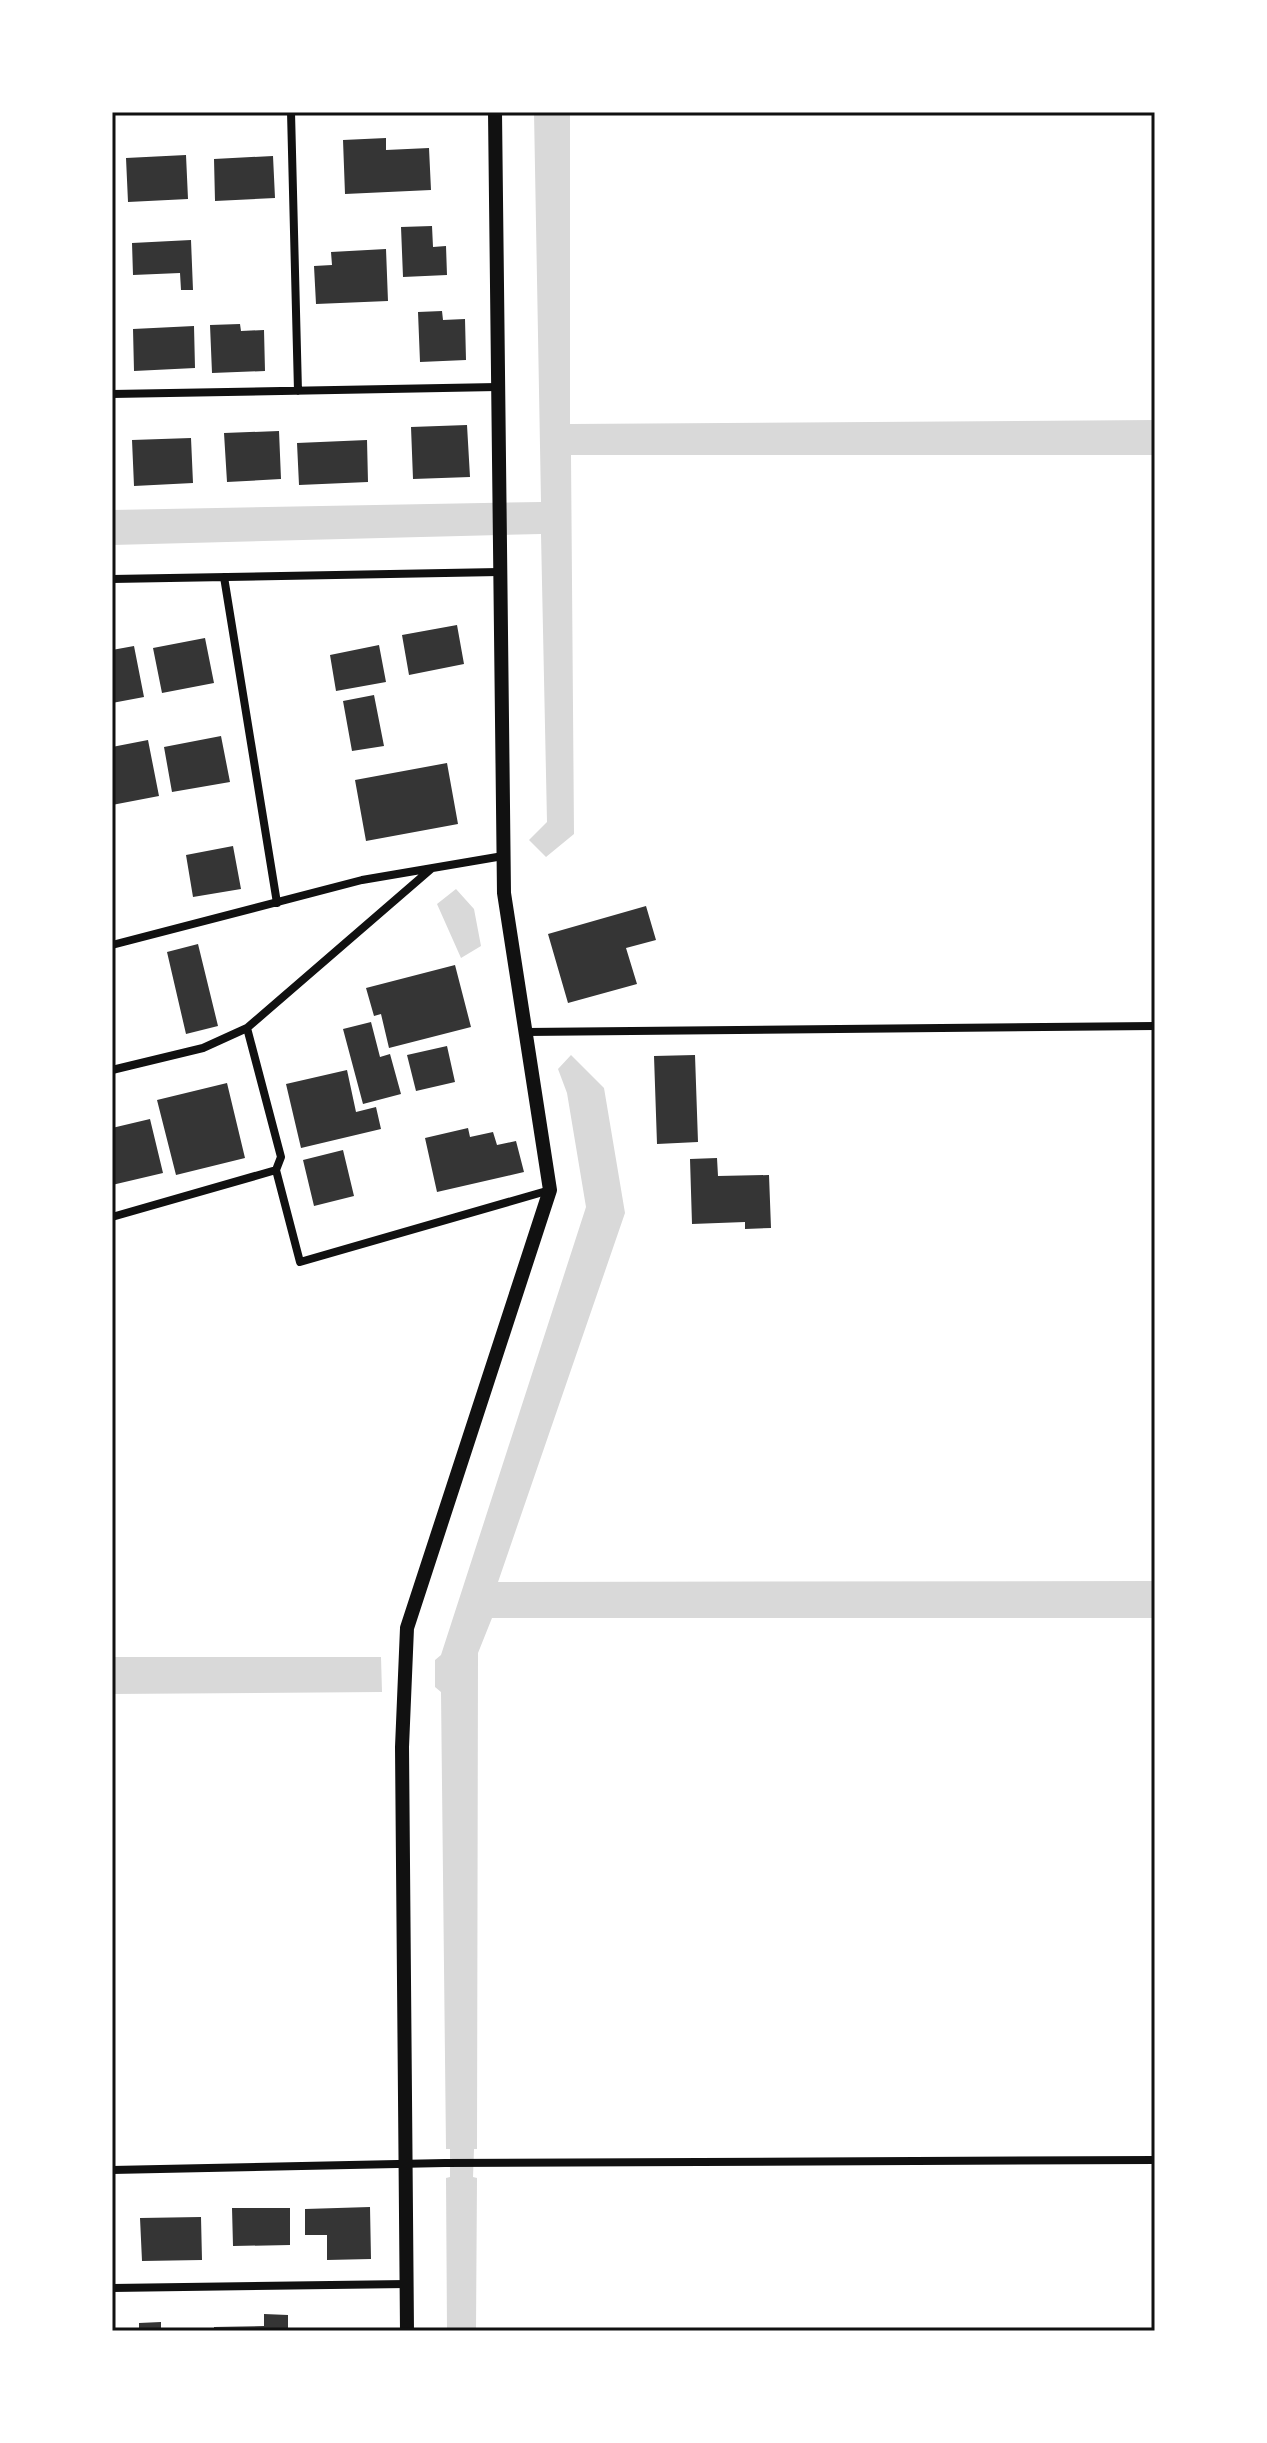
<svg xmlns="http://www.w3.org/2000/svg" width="1267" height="2443" font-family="Raleway,sans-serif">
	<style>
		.water { fill: #d9d9d9 }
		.building { fill: #353535 }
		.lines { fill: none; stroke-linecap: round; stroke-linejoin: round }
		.minor { stroke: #111; stroke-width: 8 }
		.tertiary { stroke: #111; stroke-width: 14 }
		.neatline { fill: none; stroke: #111; stroke-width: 3 }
	</style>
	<rect width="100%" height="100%" fill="#fff"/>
	<!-- water -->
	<path class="water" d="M534 112H570V424L1155 420V455H571L574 834 546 857 529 840 547 822 541 534 112 545V510L541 502Z
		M456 889 474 909 481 946 461 958 437 904Z
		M571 1055 604 1088 625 1213 498 1582 1155 1581V1618H492L478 1653 477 2149H474L473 2177 477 2178 476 2331H447L446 2178 450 2177V2149H446L441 1692 435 1687V1660L441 1655 586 1207 567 1093 558 1069Z
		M112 1657H381L382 1692 112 1694Z"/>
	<!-- building -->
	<path class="building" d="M386 138V150L429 148 431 190 345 194 343 140Z
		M186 155 188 199 128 202 126 158Z
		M273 156 275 198 215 201 214 159Z
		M432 226 433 247 446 246 447 275 403 277 401 227Z
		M191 240 193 290H181L180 273 133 275 132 243Z
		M386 249 388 301 316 304 314 266 332 265 331 252Z
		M442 311 443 320 465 319 466 360 420 362 418 312Z
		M240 324 241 331 264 330 265 371 212 373 210 325Z
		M194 326 195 368 134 371 133 329Z
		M467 425 470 477 413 479 411 427Z
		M279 431 281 479 227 482 224 433Z
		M191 438 193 483 134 486 132 440Z
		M367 440 368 482 299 485 297 443Z
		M457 625 464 664 409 675 402 635Z
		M205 638 214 683 162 693 153 648Z
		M379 645 386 682 336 691 330 655Z
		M134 646 144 697 112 703V650Z
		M374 695 384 746 352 751 343 701Z
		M221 736 230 782 172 792 164 747Z
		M148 740 159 796 112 805V747Z
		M447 763 458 824 366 841 355 780Z
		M233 846 241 889 193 897 186 855Z
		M646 906 656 940 626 948 637 984 568 1003 548 934Z
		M198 944 218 1026 186 1034 167 952Z
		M455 965 471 1027 389 1048 381 1014 374 1016 366 988Z
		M371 1022 380 1057 390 1054 401 1094 363 1104 343 1029Z
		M447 1046 455 1082 416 1091 407 1055Z
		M695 1055 698 1142 657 1144 654 1056Z
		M347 1070 356 1112 376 1107 381 1129 301 1148 286 1084Z
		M227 1083 245 1158 176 1175 157 1100Z
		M150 1119 163 1173 112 1185V1128Z
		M468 1128 470 1137 493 1132 497 1145 516 1141 524 1172 437 1192 425 1138Z
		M343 1150 354 1196 314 1206 303 1160Z
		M717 1158 718 1176 769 1175 771 1228 745 1229V1222L692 1224 690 1159Z
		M370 2207 371 2259 327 2260V2235H305V2209Z
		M232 2208H290V2245L233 2246Z
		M201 2217 202 2260 142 2261 140 2218Z
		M264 2314 288 2315V2331H214V2327L264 2326Z
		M161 2322V2331H139V2323Z"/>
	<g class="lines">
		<!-- minor -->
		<path class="minor" d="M291 112 298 391
			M112 394 497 387
			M224 577 277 903
			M112 579 499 572
			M112 945 362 880 503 856
			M247 1028 281 1157 276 1170
			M526 1032 1155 1026
			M112 1070 203 1048 247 1028 431 869
			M112 1217 276 1170 300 1262 550 1190
			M112 2170 445 2163 1155 2160
			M112 2288 407 2284"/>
		<!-- tertiary -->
		<path class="tertiary" d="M407 2331 402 1747 407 1628 550 1190 504 893 495 112"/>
	</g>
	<!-- border -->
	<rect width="1267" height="2443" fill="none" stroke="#ffffff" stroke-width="228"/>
	<rect x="114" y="114" width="1039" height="2215" class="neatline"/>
</svg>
